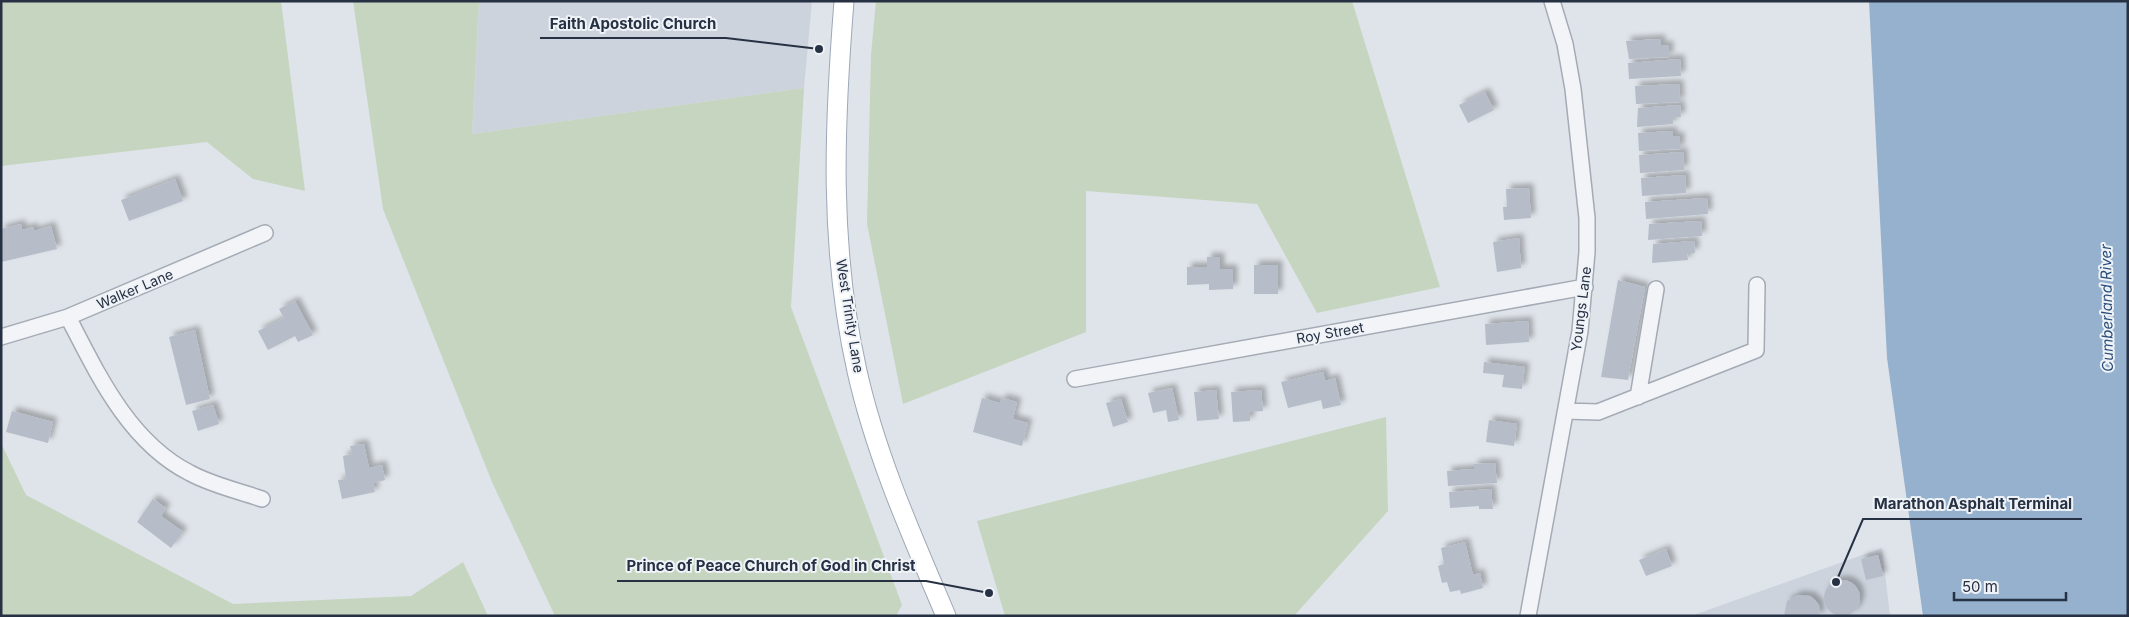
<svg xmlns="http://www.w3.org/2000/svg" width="2129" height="617" font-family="Inter,sans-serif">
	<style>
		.built { fill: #cdd3dd }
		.green { fill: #c5d5bf }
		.water { fill: #96b1ce }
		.building { fill: #b6bdc8; filter: url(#shadow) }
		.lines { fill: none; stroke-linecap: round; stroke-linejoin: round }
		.minor-casing { stroke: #a4abb5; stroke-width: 18 }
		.major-casing { stroke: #9da8b7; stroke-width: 21 }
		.minor { stroke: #f3f4f8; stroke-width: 15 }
		.major { stroke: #fff; stroke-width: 19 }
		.labels { text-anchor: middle; stroke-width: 4; stroke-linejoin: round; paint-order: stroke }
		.street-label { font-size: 14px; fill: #263143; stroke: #eff3f7 }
		.water-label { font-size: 15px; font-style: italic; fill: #2b4f7c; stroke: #eff3f7 }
		.leader { fill: none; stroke: #263143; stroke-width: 2 }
		.callout-dot { fill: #263143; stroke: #eff3f7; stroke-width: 2 }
		.callout-label { font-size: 15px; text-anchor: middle; font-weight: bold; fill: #263143; stroke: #eff3f7; stroke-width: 4; stroke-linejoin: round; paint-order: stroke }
	</style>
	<defs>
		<filter id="shadow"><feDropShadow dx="4.5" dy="-4.5" stdDeviation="2.5" flood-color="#0004"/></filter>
	</defs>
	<rect width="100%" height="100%" fill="#dfe4ea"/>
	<!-- built -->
	<path class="built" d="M479 1H812L804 88 472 134Z
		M1882 548 1890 616H1691Z"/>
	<!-- green -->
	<path class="green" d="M1 1H281L305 191 253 179 207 142 1 166Z
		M353 1H479L472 134 804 88 791 307 902 605 896 616H555L492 482 383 209Z
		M876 1H1352L1440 287 1317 313 1257 204 1086 191V332L903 404 867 224 871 55Z
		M1386 417 1388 511 1294 616H1005L977 521Z
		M1 443 26 495 233 604 411 596 463 562 488 616H1Z"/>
	<!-- water -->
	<path class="water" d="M1869 1H2128V616H1923L1887 358Z"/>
	<!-- building -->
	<path class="building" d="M1661 39V46L1669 45V57L1629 59 1626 41Z
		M1680 59 1681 76 1629 79 1628 63Z
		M1679 84 1680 102 1636 104 1635 86Z
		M1485 92 1494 110 1468 123 1459 105Z
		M1680 105 1681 117 1673 118V124L1637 127 1638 108Z
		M1673 131V137L1680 136V149L1639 151 1638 133Z
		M1683 152 1684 170 1640 173 1639 155Z
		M1685 175 1686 193 1642 196 1641 178Z
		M175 179 183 201 129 221 121 200Z
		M1529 188 1531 218 1504 220 1503 207H1507L1506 189Z
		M1707 198 1708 214 1646 219 1645 202Z
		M1701 221 1702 236 1648 240 1649 224Z
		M21 224 22 230 33 227 34 231 51 226 57 249 1 262V229Z
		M1519 238 1521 268 1497 272 1493 242Z
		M1694 241 1695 253H1687L1688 260 1652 263 1653 244Z
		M1207 257H1220V269H1233V289L1209 290V284L1187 285V267H1207Z
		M1254 265H1278V294H1254Z
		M1618 280 1645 287 1628 380 1601 377Z
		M295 301 313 335 298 342 295 336 268 350 258 331 284 318 279 309Z
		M1528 321 1529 342 1486 345 1485 324Z
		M195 330 210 399 186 405 169 337Z
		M1484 362 1525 367 1522 389 1502 387 1504 375 1483 373Z
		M1323 372 1325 381 1335 378 1341 405 1323 409 1321 400 1288 408 1281 382Z
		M1172 388 1179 420 1168 422 1166 410 1153 413 1148 393Z
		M1216 390 1219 419 1197 421 1194 392Z
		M1261 390 1263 411 1250 412V421L1233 422 1231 392Z
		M982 398 1000 403 1002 398 1017 402 1013 419 1028 423 1022 446 973 432Z
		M1121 399 1128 422 1113 427 1106 403Z
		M213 405 219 424 198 431 192 411Z
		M12 411 53 422 48 443 6 432Z
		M1489 420 1517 424 1514 446 1486 442Z
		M364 444 369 468 382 465 385 480 373 483 375 492 342 499 338 480 346 479 343 456 352 454 350 446Z
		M1495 463 1497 483 1448 486 1447 471 1474 469V464Z
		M1491 489 1493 509H1479V506L1450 508 1449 492Z
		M153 499 166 508 161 516 183 532 171 548 137 522Z
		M1465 542 1473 575 1480 573 1483 588 1461 594 1460 590 1450 592 1447 582 1442 583 1438 566 1444 564 1441 548Z
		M1666 549 1672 566 1646 576 1639 560Z
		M1878 555 1883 576 1866 580 1861 559Z
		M1824 598a18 18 0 1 1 36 0a18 18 0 1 1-36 0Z
		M1798 595 1810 596 1815 600 1819 605 1820 616H1784L1787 601Z"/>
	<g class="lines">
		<defs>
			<path id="minor" d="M68 317C98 375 129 442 190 473 212 485 239 491 262 499
				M1 337 68 317 265 233
				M1075 379 1585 287
				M1638 397 1656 289
				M1566 411 1598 412 1756 350 1757 285
				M1528 616 1580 331 1587 252V218L1573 89 1565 44 1552 1"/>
			<path id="major" d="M844 1C834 127 829 246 857 371 876 456 912 536 946 616"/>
		</defs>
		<!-- minor casing -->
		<use href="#minor" class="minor-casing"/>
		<!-- major casing -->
		<use href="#major" class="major-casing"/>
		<!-- minor -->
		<use href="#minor" class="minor"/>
		<!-- major -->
		<use href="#major" class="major"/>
	</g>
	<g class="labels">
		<!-- street labels -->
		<g class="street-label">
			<text transform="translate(135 289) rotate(-23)" y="5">Walker Lane</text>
			<text transform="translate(1581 309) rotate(-83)" y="5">Youngs Lane</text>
			<text transform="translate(850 316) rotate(81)" y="5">West Trinity Lane</text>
			<text transform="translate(1330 333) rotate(-10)" y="5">Roy Street</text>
		</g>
		<!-- water labels -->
		<g class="water-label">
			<text transform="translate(2107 308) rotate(-91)" y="5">Cumberland River</text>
		</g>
	</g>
	<!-- callouts -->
	<path class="leader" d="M819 49L726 38H540M1836 582L1863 519H2082M989 593L926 581H617"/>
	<g class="callout-dot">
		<circle cx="819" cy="49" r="5"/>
		<circle cx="1836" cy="582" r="5"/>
		<circle cx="989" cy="593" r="5"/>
	</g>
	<g class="callout-label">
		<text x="633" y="29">Faith Apostolic Church</text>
		<text x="1973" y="509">Marathon Asphalt Terminal</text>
		<text x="771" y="571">Prince of Peace Church of God in Christ</text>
	</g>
	<!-- border -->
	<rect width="2129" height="617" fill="none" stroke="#263143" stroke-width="5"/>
	<!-- scale -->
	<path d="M1954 592v8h112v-8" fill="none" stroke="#263143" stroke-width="2.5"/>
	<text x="1962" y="592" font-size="15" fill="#263143" stroke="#eff3f7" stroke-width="4" paint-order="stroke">50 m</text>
</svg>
